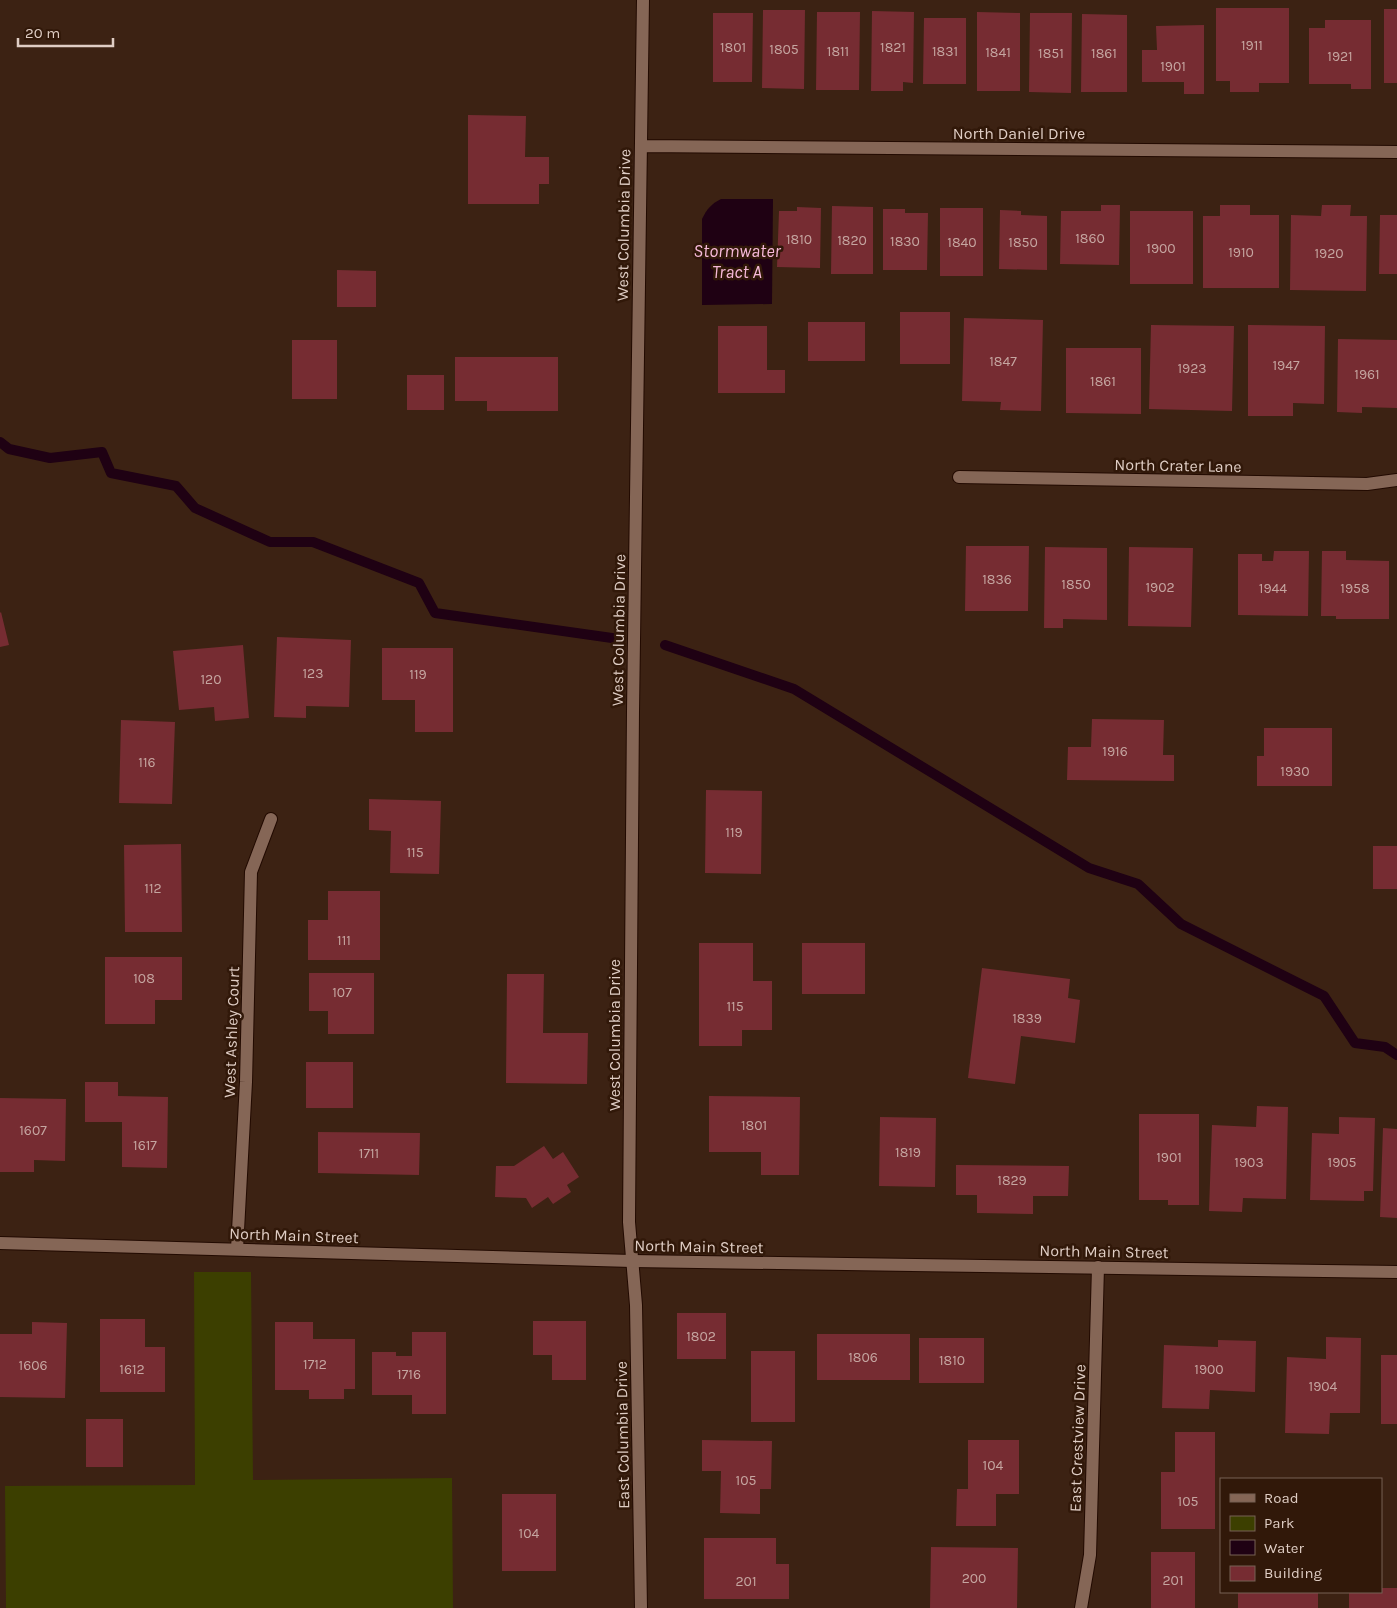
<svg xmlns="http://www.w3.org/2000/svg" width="1397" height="1608" font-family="Karla,sans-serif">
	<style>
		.green { fill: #3c3f00 }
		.water { fill: #1f0113 }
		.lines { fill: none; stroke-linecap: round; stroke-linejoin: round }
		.stream { stroke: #1f0113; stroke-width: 10 }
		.building { fill: #762c32 }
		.minor-casing { stroke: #220a00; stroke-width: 14 }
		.tertiary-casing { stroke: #220a00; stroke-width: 14 }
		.minor { stroke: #856656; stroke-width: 12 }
		.tertiary { stroke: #856656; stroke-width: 12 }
		.labels { text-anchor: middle; stroke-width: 5; stroke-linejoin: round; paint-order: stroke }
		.number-label { font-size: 14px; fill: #c5a5a0 }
		.street-label { font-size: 16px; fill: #dfcdc4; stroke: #311809 }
		.water-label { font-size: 18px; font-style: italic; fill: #f6b9d9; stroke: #311809 }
	</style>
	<rect width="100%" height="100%" fill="#3c2213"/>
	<!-- green -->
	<path class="green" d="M194 1272H251L253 1480 452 1478 453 1608H6L5 1486 195 1485Z"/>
	<!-- water -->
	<path class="water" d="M721 199H773L772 304 702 305V219C707 209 711 204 721 199Z"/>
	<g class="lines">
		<!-- stream -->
		<path class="stream" d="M0 442 9 449 50 458 102 452 111 473 176 486 195 508 270 542H313L419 583 435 613 619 639
			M665 645 794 689 1089 868 1138 884 1181 924 1324 996 1355 1043 1385 1047 1397 1055"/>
	</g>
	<!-- building -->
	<path class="building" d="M1216 8H1289V83H1259V92H1230V81H1216Z
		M1384 9H1397V83H1384Z
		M763 10H805L804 89 762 88Z
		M872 11 914 12 913 83 903 82V91H871Z
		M817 12H860L859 90H816Z
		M977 12 1020 13V91H977Z
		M713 13H753L752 82H713Z
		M1030 13H1072L1071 93 1029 92Z
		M1082 14 1127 15V92H1081Z
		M924 18H966V84H923Z
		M1325 20H1371V89H1351V84H1309V28H1325Z
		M1204 25V94H1184V82H1142V50H1157L1156 26Z
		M468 115 526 116 525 157H549V184H539V204H468Z
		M1101 205H1120L1119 265 1060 264 1061 211H1101Z
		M1220 205H1250V215H1279V288H1203V216H1220Z
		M1322 205H1351L1350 216H1367L1366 291 1290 290 1291 215 1321 216Z
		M832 206 873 207V274H831Z
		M797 207 821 208 820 268 777 267 779 211H797Z
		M940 208H983V276H940Z
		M883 209H905V213H928L927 270H883Z
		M1000 210 1021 211V215L1047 216V270L999 269Z
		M1130 211H1193V284H1130Z
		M1380 215H1397V274H1379Z
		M337 270 376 271V307H337Z
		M900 312H950V364H900Z
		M964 318 1043 320 1041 411 1000 410 1001 402 962 401Z
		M808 322H865V361H808Z
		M1151 325 1234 326 1232 411 1149 409Z
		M1248 325 1325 326 1324 404 1293 403V416H1248Z
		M718 326H767V370H785V393H718Z
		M1338 339 1397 340V408L1362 407V413L1337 412Z
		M292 340H337V399H292Z
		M1066 348H1141V414L1066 413Z
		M455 357H558V411H487V401H455Z
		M407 375H444V410H407Z
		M966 546H1029L1028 611H965Z
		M1045 547 1107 548V620L1063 619V628H1044Z
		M1129 547 1193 548 1191 627 1128 626Z
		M1274 551H1309L1308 616 1238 615V554H1262V561H1273Z
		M1322 551H1346V560L1389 561V619H1336V616H1321Z
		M1 612 9 645 0 647V613Z
		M277 637 351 640 349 707 306 706V718L274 717Z
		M243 645 249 718 215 721 214 707 179 710 173 651Z
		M382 648H453V732H415V700H382Z
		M1092 719 1164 720 1163 755H1174V781L1067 780 1068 747H1091Z
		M121 720 175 722 172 804 119 803Z
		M1264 728H1332V786H1257V756H1264Z
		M706 790 762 791 761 874 705 873Z
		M369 799 441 801 439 874 390 873 391 831 369 830Z
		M181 844 182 932H125L124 845Z
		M1373 846H1397V889H1373Z
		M328 891H380V960H308V920H328Z
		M699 943H753V981H772V1030H742V1046H699Z
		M802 943H865V994H802Z
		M105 957H182V1000H155V1024H105Z
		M982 968 1070 979 1068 998 1080 1000 1075 1043 1021 1036 1015 1084 968 1078Z
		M309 973H374V1034H328V1011H309Z
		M507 974H544L543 1033H588L587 1084 506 1083Z
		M306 1062H353V1108H306Z
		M85 1082H118V1096L168 1097 167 1168 122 1167V1122H85Z
		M709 1096 800 1097 799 1175H761V1152H709Z
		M0 1098 66 1099 65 1161 34 1160V1172H0Z
		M1257 1106 1288 1107 1286 1199 1243 1198 1242 1212 1209 1211 1212 1125 1256 1127Z
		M1139 1114H1199V1205H1168V1200H1139Z
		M880 1117 936 1118 935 1187 879 1186Z
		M1339 1117 1375 1118 1373 1191H1364V1201L1310 1200 1312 1133 1339 1134Z
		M1383 1128 1397 1129V1218L1380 1217Z
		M318 1132 420 1133 419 1175 318 1173Z
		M544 1146 553 1159 563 1152 579 1177 567 1185 571 1192 553 1204 548 1197 532 1208 526 1198 495 1197 496 1166H514Z
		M956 1165 1069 1166 1068 1196H1033V1214L977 1213V1195H956Z
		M677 1313H726V1359H677Z
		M100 1319H145V1347H165V1392H100Z
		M533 1321H586V1380H552V1355H533Z
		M32 1322 67 1323 65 1398 0 1397V1334H32Z
		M275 1322H313V1339H355V1389H344V1399H309V1390H275Z
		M412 1332H446V1414H412V1395H372V1352H396V1356H412Z
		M817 1334H910V1380H817Z
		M1326 1337 1361 1338 1360 1413H1330L1329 1434 1285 1433 1287 1357 1326 1359Z
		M919 1338H984V1383H919Z
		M1218 1340 1256 1341 1255 1392 1210 1390 1209 1409 1162 1408 1164 1345 1218 1347Z
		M751 1351H795V1422H751Z
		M1381 1355H1397V1424H1381Z
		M86 1419H123V1467H86Z
		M1175 1432H1215V1529H1161V1472H1175Z
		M702 1440 772 1441 771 1489H760V1514L720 1513 721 1471H702Z
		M968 1440H1019V1494H996V1526H956L957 1489H968Z
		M502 1494H556V1571H502Z
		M704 1538H776V1564H789V1599H704Z
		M931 1547 1018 1548 1017 1608H930Z
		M1151 1552H1195V1608H1151Z
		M1381 1588H1397V1608H1349V1592H1381Z
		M1238 1592H1318V1608H1238Z"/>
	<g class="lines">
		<defs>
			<path id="minor" d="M641 146 1397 152
				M959 477 1367 484 1397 480
				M237 1249 246 1082 251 872 271 819
				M641 1608 636 1305 629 1222 633 711 643 0
				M1081 1608 1090 1555 1098 1267"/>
			<path id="tertiary" d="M0 1243 632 1261 1397 1272"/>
		</defs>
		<!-- minor casing -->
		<use href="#minor" class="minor-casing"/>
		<!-- tertiary casing -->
		<use href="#tertiary" class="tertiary-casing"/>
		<!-- minor -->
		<use href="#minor" class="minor"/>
		<!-- tertiary -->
		<use href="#tertiary" class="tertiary"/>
	</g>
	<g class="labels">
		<!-- number labels -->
		<g class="number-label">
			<text x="1252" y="50">1911</text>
			<text x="733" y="52">1801</text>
			<text x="893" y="52">1821</text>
			<text x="784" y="54">1805</text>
			<text x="838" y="56">1811</text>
			<text x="945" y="56">1831</text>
			<text x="998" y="57">1841</text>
			<text x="1051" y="58">1851</text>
			<text x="1104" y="58">1861</text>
			<text x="1340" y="61">1921</text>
			<text x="1173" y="71">1901</text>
			<text x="1090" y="243">1860</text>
			<text x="799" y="244">1810</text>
			<text x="852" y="245">1820</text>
			<text x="905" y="246">1830</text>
			<text x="962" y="247">1840</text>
			<text x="1023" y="247">1850</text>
			<text x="1161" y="253">1900</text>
			<text x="1241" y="257">1910</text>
			<text x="1329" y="258">1920</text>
			<text x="1003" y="366">1847</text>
			<text x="1286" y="370">1947</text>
			<text x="1192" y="373">1923</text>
			<text x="1367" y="379">1961</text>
			<text x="1103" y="386">1861</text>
			<text x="997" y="584">1836</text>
			<text x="1076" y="589">1850</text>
			<text x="1160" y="592">1902</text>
			<text x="1273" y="593">1944</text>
			<text x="1355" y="593">1958</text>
			<text x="313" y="678">123</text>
			<text x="418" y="679">119</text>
			<text x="211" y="684">120</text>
			<text x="1115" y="756">1916</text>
			<text x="147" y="767">116</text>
			<text x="1295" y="776">1930</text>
			<text x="734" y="837">119</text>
			<text x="415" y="857">115</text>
			<text x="153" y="893">112</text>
			<text x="344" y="945">111</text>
			<text x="144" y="983">108</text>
			<text x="342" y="997">107</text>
			<text x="735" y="1011">115</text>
			<text x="1027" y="1023">1839</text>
			<text x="754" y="1130">1801</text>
			<text x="33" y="1135">1607</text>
			<text x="145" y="1150">1617</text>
			<text x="908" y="1157">1819</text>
			<text x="369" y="1158">1711</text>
			<text x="1169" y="1162">1901</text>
			<text x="1249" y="1167">1903</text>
			<text x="1342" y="1167">1905</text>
			<text x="1012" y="1185">1829</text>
			<text x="701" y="1341">1802</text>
			<text x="863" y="1362">1806</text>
			<text x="952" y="1365">1810</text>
			<text x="315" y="1369">1712</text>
			<text x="33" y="1370">1606</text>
			<text x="132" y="1374">1612</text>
			<text x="1209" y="1374">1900</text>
			<text x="409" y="1379">1716</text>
			<text x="1323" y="1391">1904</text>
			<text x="993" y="1470">104</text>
			<text x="746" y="1485">105</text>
			<text x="1188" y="1506">105</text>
			<text x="529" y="1538">104</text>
			<text x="974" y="1583">200</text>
			<text x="1173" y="1585">201</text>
			<text x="746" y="1586">201</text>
		</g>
		<!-- street labels -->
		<g class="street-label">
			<text x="1019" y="139">North Daniel Drive</text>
			<text transform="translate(623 225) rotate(-89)" y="6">West Columbia Drive</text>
			<text transform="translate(1178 465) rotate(1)" y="6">North Crater Lane</text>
			<text transform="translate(618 630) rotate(-89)" y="6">West Columbia Drive</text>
			<text transform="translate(231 1032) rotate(-88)" y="6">West Ashley Court</text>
			<text transform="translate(614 1035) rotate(-90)" y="6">West Columbia Drive</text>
			<text transform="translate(294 1235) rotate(2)" y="6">North Main Street</text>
			<text transform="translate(699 1246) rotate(1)" y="6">North Main Street</text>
			<text transform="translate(1104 1251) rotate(1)" y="6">North Main Street</text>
			<text transform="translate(622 1435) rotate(-91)" y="6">East Columbia Drive</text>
			<text transform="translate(1077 1438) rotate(-88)" y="6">East Crestview Drive</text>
		</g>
		<!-- water labels -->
		<g class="water-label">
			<text x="737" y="257">Stormwater<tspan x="737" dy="21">Tract A</tspan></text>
		</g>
	</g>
	<!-- legend -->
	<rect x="1220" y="1478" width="162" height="115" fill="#311809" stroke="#776054"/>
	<rect x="1230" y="1494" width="25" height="8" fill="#856656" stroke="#776054"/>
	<text x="1264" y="1503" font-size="15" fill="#dfcdc4">Road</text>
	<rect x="1230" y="1516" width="25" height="15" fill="#3c3f00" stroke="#776054"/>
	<text x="1264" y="1528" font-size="15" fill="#dfcdc4">Park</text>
	<rect x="1230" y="1540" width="25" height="15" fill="#1f0113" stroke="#776054"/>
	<text x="1264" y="1553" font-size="15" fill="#dfcdc4">Water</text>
	<rect x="1230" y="1566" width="25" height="15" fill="#762c32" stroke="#776054"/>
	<text x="1264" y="1578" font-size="15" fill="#dfcdc4">Building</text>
	<!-- scale -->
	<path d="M18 38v8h95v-8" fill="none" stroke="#dfcdc4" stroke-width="2.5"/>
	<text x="25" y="38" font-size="15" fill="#dfcdc4" stroke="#311809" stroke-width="4" paint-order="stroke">20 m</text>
</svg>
